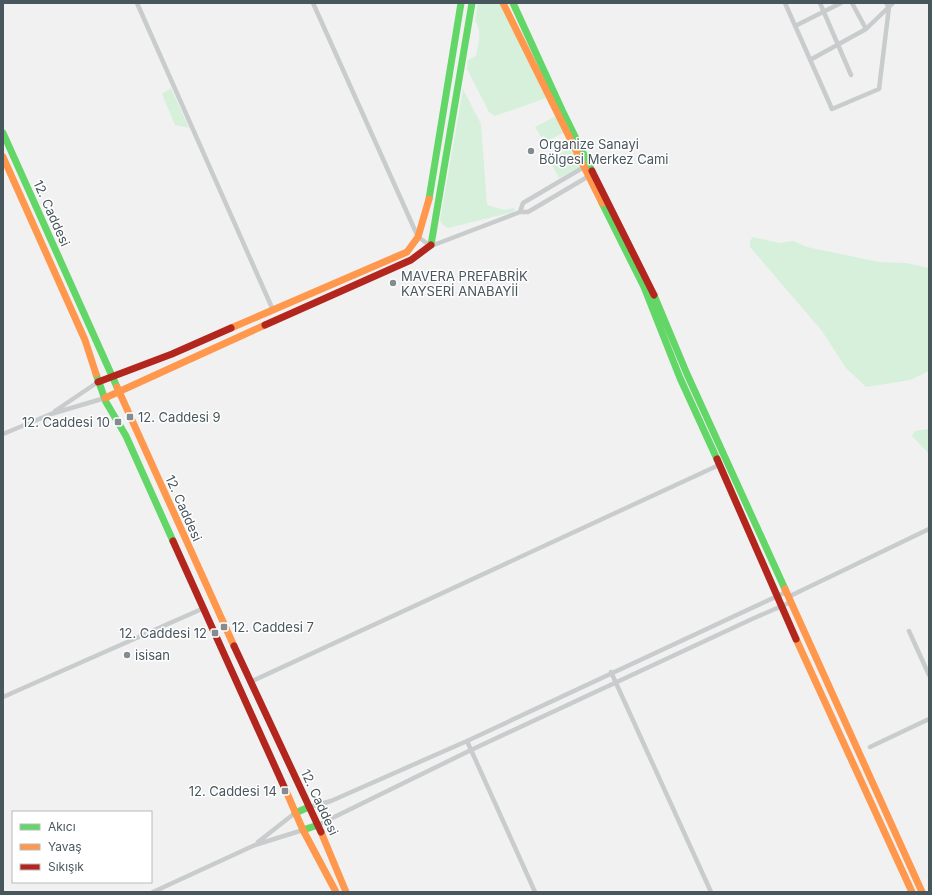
<svg xmlns="http://www.w3.org/2000/svg" width="932" height="895" font-family="Inter,sans-serif">
	<style>
		.green { fill: #d6f0db }
		.lines { fill: none; stroke-linecap: round; stroke-linejoin: round }
		.street { stroke: #c9cccd; stroke-width: 4.5 }
		.fast { stroke: #63d668; stroke-width: 7 }
		.slow { stroke: #ff974d; stroke-width: 7 }
		.jam { stroke: #b3261e; stroke-width: 7 }
		.poi-dot { fill: #838d91; stroke: #fff; stroke-width: 1.5 }
		.labels { text-anchor: middle; stroke-width: 3; stroke-linejoin: round; paint-order: stroke }
		.poi-label { font-size: 13px; fill: #48575d; stroke: #fff; text-anchor: start }
		.street-label { font-size: 13px; fill: #48575d; stroke: #fff }
	</style>
	<rect width="100%" height="100%" fill="#f1f1f1"/>
	<!-- green -->
	<path class="green" d="M478 3H500L546 98 495 116 489 112 467 69 468 60 476 56C478 44 483 31 475 21Z
		M171 88 189 128 175 125 162 94Z
		M463 89 481 124 487 205 505 210 513 208 515 210 513 212 448 228 443 225 440 220Z
		M556 116 565 132 547 141 544 136 541 137 535 127Z
		M571 147 581 166 559 178 551 163 558 159 556 156Z
		M753 237 779 243 793 241 807 247 879 262 906 263 929 268V371L910 380 866 387 846 368 822 331 750 247V241Z
		M929 429V454L912 436 915 431Z"/>
	<g class="lines">
		<!-- street -->
		<path class="street" d="M137 3 273 310
			M313 3 418 237 431 246 520 212H528L589 176
			M785 3 832 109 879 89 889 7 886 3
			M820 3 851 75
			M852 3 866 29
			M795 26 841 3
			M810 60 866 29 893 3
			M520 212 523 203 584 167
			M55 411 98 382
			M3 434 51 414 105 398
			M788 597 929 529
			M909 631 929 675
			M611 672 711 892
			M250 682 719 465
			M3 697 204 608
			M467 741 535 892
			M870 747 929 719
			M309 807 331 801 467 741 786 592
			M318 825 471 750 752 619 791 602
			M258 842 295 813
			M153 892 255 845 303 830"/>
		<!-- fast -->
		<path class="fast" d="M513 3 562 110 592 171
			M3 133 117 387
			M429 199 461 3
			M602 203 644 287 680 378 717 459
			M431 245 472 3
			M654 295 687 374 785 589
			M96 374 106 402 126 436 173 541
			M295 813 309 807
			M303 830 318 825"/>
		<!-- slow -->
		<path class="slow" d="M503 3 602 203
			M3 157 85 340 96 374
			M231 328 407 252 418 237 429 199
			M117 387 234 646
			M105 398 265 325
			M785 589 922 892
			M796 639 912 892
			M286 791 303 830 336 892
			M321 832 346 892"/>
		<!-- jam -->
		<path class="jam" d="M592 171 654 295
			M265 325 411 260 431 245
			M98 382 172 354 231 328
			M717 459 796 639
			M173 541 286 791
			M234 646 321 832"/>
	</g>
	<!-- markers -->
	<g class="poi-dot">
		<circle cx="531" cy="151" r="4"/>
		<circle cx="393" cy="283" r="4"/>
		<rect x="126" y="413" width="8" height="8" rx="2"/>
		<rect x="114" y="418" width="8" height="8" rx="2"/>
		<rect x="220" y="623" width="8" height="8" rx="2"/>
		<rect x="211" y="629" width="8" height="8" rx="2"/>
		<circle cx="127" cy="655" r="4"/>
		<rect x="281" y="787" width="8" height="8" rx="2"/>
	</g>
	<g class="labels">
		<!-- poi labels -->
		<g class="poi-label">
			<text x="539" y="149">Organize Sanayi<tspan x="539" dy="15">Bölgesi Merkez Cami</tspan></text>
			<text x="401" y="281">MAVERA PREFABRİK<tspan x="401" dy="15">KAYSERİ ANABAYİİ</tspan></text>
			<text x="138" y="422">12. Caddesi 9</text>
			<text x="110" y="427" text-anchor="end">12. Caddesi 10</text>
			<text x="232" y="632">12. Caddesi 7</text>
			<text x="207" y="638" text-anchor="end">12. Caddesi 12</text>
			<text x="135" y="660">isisan</text>
			<text x="277" y="796" text-anchor="end">12. Caddesi 14</text>
		</g>
		<!-- street labels -->
		<g class="street-label">
			<text transform="translate(52 213) rotate(66)" y="5">12. Caddesi</text>
			<text transform="translate(184 508) rotate(66)" y="5">12. Caddesi</text>
			<text transform="translate(320 802) rotate(65)" y="5">12. Caddesi</text>
		</g>
	</g>
	<!-- border -->
	<rect width="932" height="895" fill="none" stroke="#48575d" stroke-width="8"/>
	<!-- legend -->
	<rect x="12" y="811" width="140" height="72" fill="#ffffff" stroke="#b6bcbe"/>
	<rect x="20" y="824" width="20" height="6" fill="#63d668" stroke="#b6bcbe"/>
	<text x="48" y="831" font-size="12" fill="#48575d">Akıcı</text>
	<rect x="20" y="844" width="20" height="6" fill="#ff974d" stroke="#b6bcbe"/>
	<text x="48" y="851" font-size="12" fill="#48575d">Yavaş</text>
	<rect x="20" y="864" width="20" height="6" fill="#b3261e" stroke="#b6bcbe"/>
	<text x="48" y="871" font-size="12" fill="#48575d">Sıkışık</text>
</svg>
